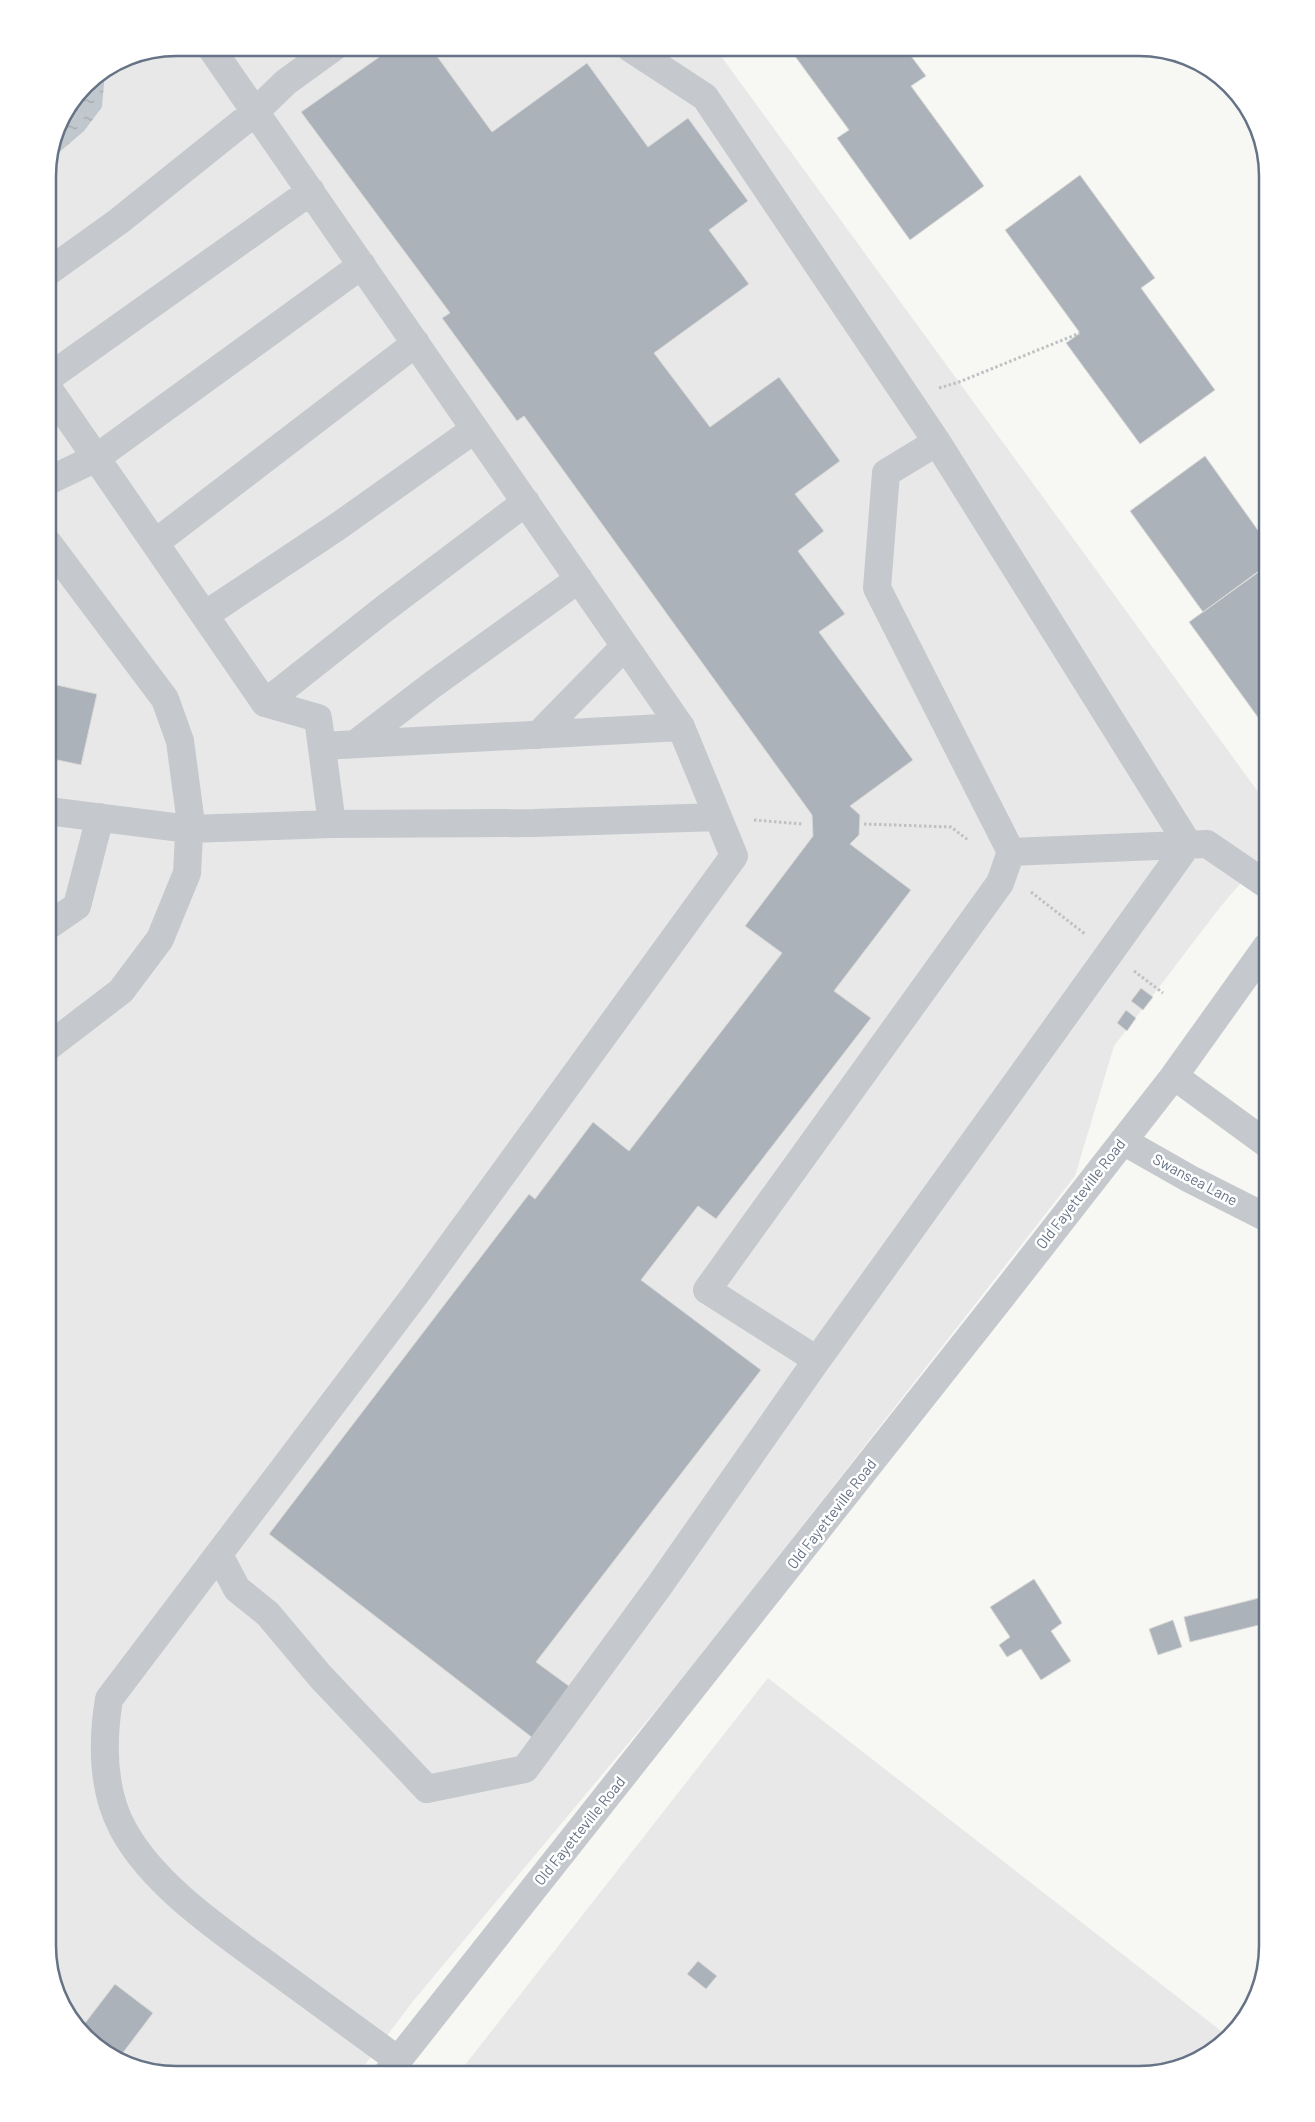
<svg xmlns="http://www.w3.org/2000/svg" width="1315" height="2122" font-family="Barlow,sans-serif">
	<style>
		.built { fill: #e8e8e8 }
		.water { fill: url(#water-ripples) }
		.building { fill: #acb2b9; stroke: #d9d9d7 }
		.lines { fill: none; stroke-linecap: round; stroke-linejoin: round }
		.path { stroke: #bfc0c3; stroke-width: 3; stroke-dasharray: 2.5 2.5; stroke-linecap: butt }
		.minor { stroke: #c5c8cc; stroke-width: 28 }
		.labels { text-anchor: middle; stroke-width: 5; stroke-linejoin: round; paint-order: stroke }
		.street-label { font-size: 15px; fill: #667285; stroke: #fff }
		.rim { fill: none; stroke: #667285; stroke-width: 2.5 }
	</style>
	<defs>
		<pattern id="water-ripples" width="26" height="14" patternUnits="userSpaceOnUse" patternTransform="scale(1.25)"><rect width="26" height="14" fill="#c0c7cd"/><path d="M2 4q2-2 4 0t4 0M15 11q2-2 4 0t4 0" fill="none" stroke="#a0a6ac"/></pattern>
	</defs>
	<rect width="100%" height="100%" fill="#f7f7f4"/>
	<!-- built -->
	<path class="built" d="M177 48H715L1267 804V853L1221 906 1114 1046 1075 1176 697 1661 414 2000 358 2074H168L105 2053 61 2003 48 1945V168L57 127 85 85 127 57Z
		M768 1678 1225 2034 1196 2061 1138 2074H458Z"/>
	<!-- water -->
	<path class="water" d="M105 72 102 107 84 131 50 160 57 127 85 85Z"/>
	<!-- building -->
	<path class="building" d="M392 48H431L492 132 587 63 648 147 688 118 748 201 709 230 749 284 654 353 710 427 779 377 840 461 795 494 824 531 798 551 845 614 819 632 913 760 850 806 860 815 859 835 850 844 911 890 834 991 871 1018 716 1219 698 1206 641 1280 761 1370 536 1662 573 1689 534 1739 269 1534 529 1194 535 1199 593 1122 629 1151 782 953 745 926 813 836 812 815 524 416 517 421 442 318 450 313 301 112Z
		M789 48H905L926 76 911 86 984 186 910 240 837 138 849 130Z
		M1080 175 1155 278 1141 288 1215 390 1140 444 1066 343 1080 333 1005 230Z
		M1205 456 1267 543V565L1203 612 1130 511Z
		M1267 566V725L1265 727 1189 622Z
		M48 683 97 694 81 765 48 758Z
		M1141 988 1153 997 1143 1010 1131 1001Z
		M1126 1010 1136 1018 1127 1031 1117 1023Z
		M1034 1579 1062 1623 1051 1631 1071 1661 1041 1680 1021 1649 1007 1657 999 1645 1010 1637 990 1607Z
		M1267 1596V1623L1190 1642 1184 1617Z
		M1173 1620 1182 1647 1158 1655 1149 1629Z
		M698 1961 717 1976 706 1989 687 1974Z
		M115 1984 153 2013 119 2058 105 2053 82 2027Z"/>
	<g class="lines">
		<!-- path -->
		<path class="path" d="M939 388 959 382 1080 333
			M754 820 802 824
			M864 824 951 827 968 840
			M1031 892 1085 934
			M1134 971 1163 993"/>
		<!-- minor -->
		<path class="minor" d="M211 48 681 727 734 856 415 1295 109 1699C102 1742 102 1790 123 1829 153 1885 221 1931 272 1968 314 1999 356 2029 398 2060
			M630 48 705 97 937 442
			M48 272 119 221 255 112 286 82 333 48
			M48 378 311 191
			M48 388 265 703 318 718 332 824
			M937 442 1188 844 817 1360 707 1290 1000 883 1011 852 877 588 886 473Z
			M48 481 96 458 362 265
			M155 543 416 343
			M205 615 337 527 475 429
			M265 703 384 609 526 502
			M538 735 625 646
			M355 744 432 685 579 579
			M322 746 681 727
			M48 811 189 829 332 824 534 823 718 817
			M1011 852 1207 844 1267 885
			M48 926 77 906 100 817
			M48 1047 121 991 160 939 187 873 190 816 180 741 165 699 48 543
			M1174 1076 1267 1144
			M1123 1141 1190 1179 1267 1218
			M219 1555 237 1589 268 1614 320 1676 427 1789 525 1769 659 1586 817 1360
			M387 2074 1003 1295 1174 1076 1267 946"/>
	</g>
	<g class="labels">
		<!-- street labels -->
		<g class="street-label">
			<text transform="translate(1195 1180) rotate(28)" y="5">Swansea Lane</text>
			<text transform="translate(1081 1194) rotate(-52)" y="5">Old Fayetteville Road</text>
			<text transform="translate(832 1514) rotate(-52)" y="5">Old Fayetteville Road</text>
			<text transform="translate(580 1831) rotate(-51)" y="5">Old Fayetteville Road</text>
		</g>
	</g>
	<!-- crop -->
	<path d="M0 0H1315V2122H0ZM176 56H1139A120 120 0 0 1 1259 176V1946A120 120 0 0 1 1139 2066H176A120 120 0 0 1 56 1946V176A120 120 0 0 1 176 56Z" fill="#fff" fill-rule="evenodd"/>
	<path class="rim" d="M176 56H1139A120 120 0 0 1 1259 176V1946A120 120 0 0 1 1139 2066H176A120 120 0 0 1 56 1946V176A120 120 0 0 1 176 56Z"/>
</svg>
